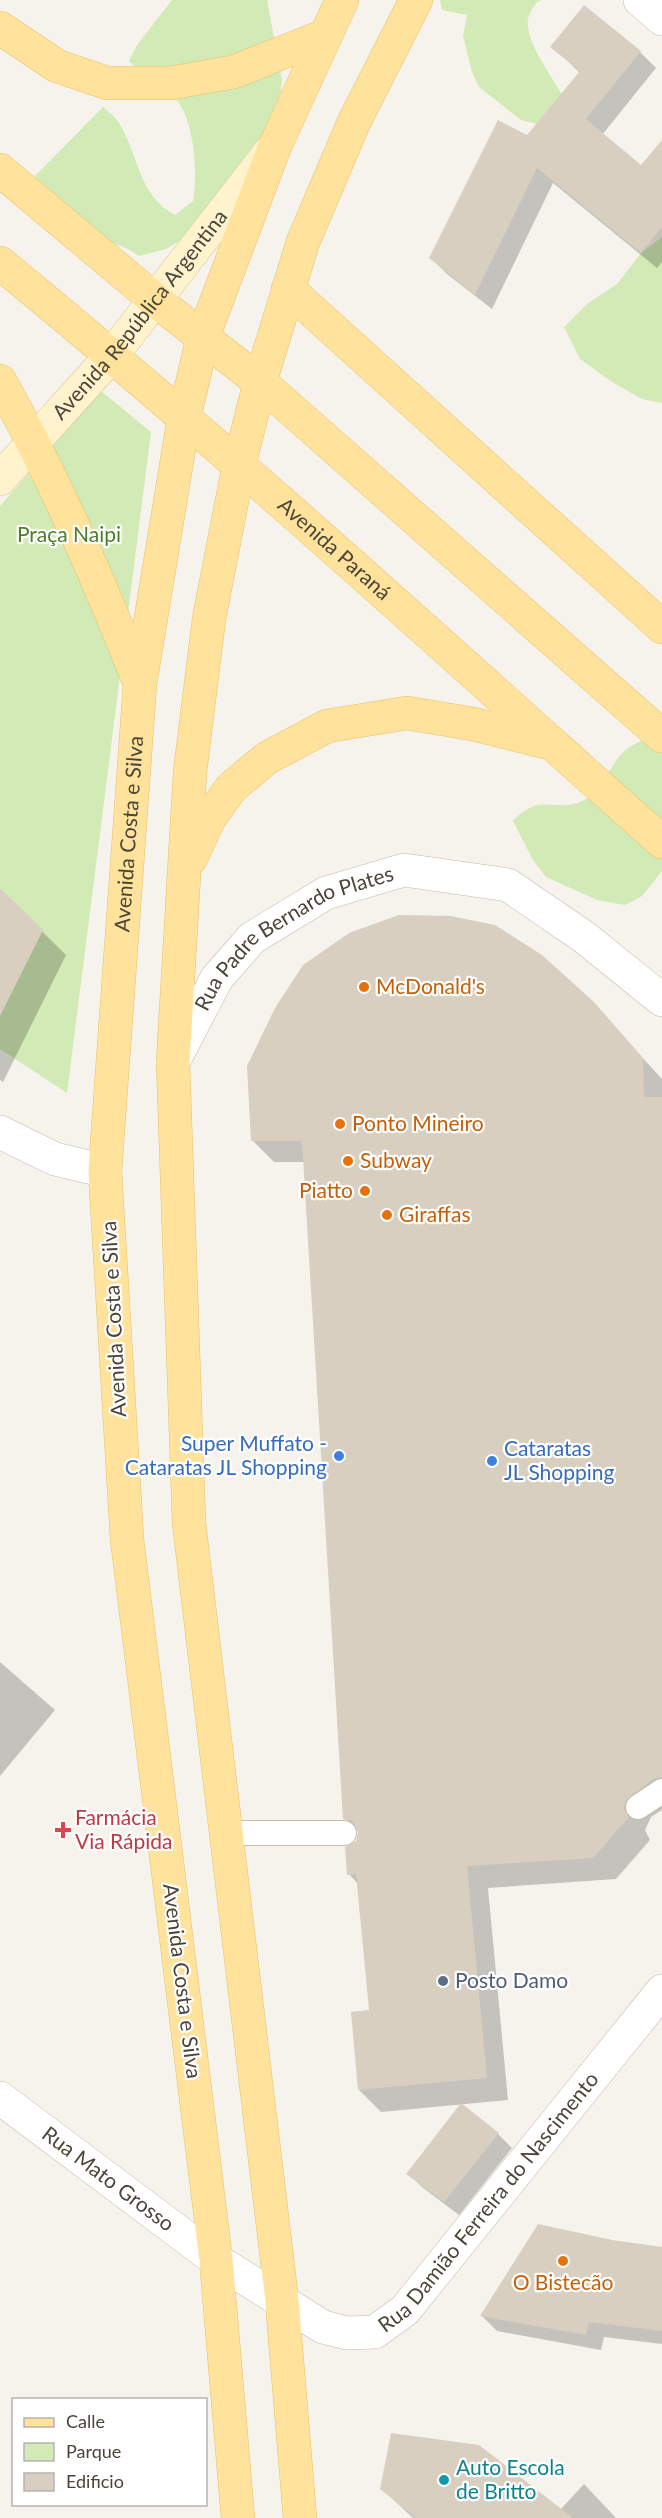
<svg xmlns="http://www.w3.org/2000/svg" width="662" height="2518" font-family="Lato,sans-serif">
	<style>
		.green { fill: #d2eab5 }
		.shadow { fill: #0003 }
		.building { fill: #d8cfc1 }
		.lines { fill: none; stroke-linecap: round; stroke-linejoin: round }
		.service-casing { stroke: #c2bbae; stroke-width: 26 }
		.minor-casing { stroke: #c2bbae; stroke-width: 34 }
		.secondary-casing { stroke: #d6c79b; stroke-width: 34 }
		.primary-casing { stroke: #e6c16a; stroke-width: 34 }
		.service { stroke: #fff; stroke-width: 24 }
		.minor { stroke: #fff; stroke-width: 33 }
		.secondary { stroke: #fff3cd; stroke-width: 33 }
		.primary { stroke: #ffe39c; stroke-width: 33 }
		.food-dot { fill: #e8710a; stroke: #fff; stroke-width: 2 }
		.shop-dot { fill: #3f7fe0; stroke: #fff; stroke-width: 2 }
		.health-dot { fill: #e0444e; stroke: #fff; stroke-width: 2 }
		.service-dot { fill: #5c6f8a; stroke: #fff; stroke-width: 2 }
		.culture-dot { fill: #0f9aa8; stroke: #fff; stroke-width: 2 }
		.labels { text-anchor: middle; stroke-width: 4.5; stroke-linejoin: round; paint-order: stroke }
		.street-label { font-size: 21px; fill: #4b4439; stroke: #fff }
		.park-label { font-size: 21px; fill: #4a7f2a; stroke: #fff }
		.food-label { font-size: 21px; fill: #c56008; stroke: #fff; text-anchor: start }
		.shop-label { font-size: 21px; fill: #366cbe; stroke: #fff; text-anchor: end }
		.health-label { font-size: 21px; fill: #be3a42; stroke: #fff; text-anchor: start }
		.service-label { font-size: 21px; fill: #4e5e75; stroke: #fff; text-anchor: start }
		.culture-label { font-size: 21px; fill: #0d838f; stroke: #fff; text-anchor: start }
	</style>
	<rect width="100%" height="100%" fill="#f6f3ec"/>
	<!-- green -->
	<path class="green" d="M172 0H267L282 80 280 98 266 138 181 240 166 249 139 256 128 249 91 234 37 189 35 176 103 107C108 111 113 115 117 120 139 152 136 194 175 215L193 201C198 173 195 115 172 95 158 83 142 75 129 61L137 45Z
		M440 0H542L537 2C534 6 529 13 528 19 524 44 560 86 569 108L541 125 521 120 479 87 472 72 463 36 467 15 442 10Z
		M662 237V403L642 399 612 382 580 359 564 327 587 304 617 284 641 253Z
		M101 391 151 432 67 1093 0 1049V506Z
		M662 733V871L642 896 625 905 597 900 546 877 533 860 513 821C541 790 556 815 584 800 608 787 608 763 628 748 638 741 651 737 662 733Z"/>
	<!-- shadow -->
	<path class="shadow" d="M584 7 640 52 656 68 602 135 641 167 662 142V262L657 268 553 183 492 309 447 274 431 258 580 73 552 46Z
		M0 890 66 955 3 1082 0 1080Z
		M593 1004 662 1079V1810L651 1817 645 1830 650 1840 616 1879 488 1888 508 2100 381 2112 359 2090 370 2011 358 1884 349 1874 360 1833 345 1818 305 1162H274L252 1140Z
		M0 1662 55 1710 0 1776Z
		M498 2134 512 2148 459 2215 422 2187 408 2173Z
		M662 2248V2344L604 2337 601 2350 497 2331 482 2316Z
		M584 2484 616 2518H413L381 2488 560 2510Z"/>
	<!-- building -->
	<path class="building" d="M584 5 641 51 586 119 641 165 662 140V227L641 253 537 168 475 295 429 258 498 120 527 135 580 71 550 47Z
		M0 888 43 930 0 1016Z
		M399 915 451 916 495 925 542 955 594 1002 643 1058 644 1097H662V1777L654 1779 626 1800 624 1808 629 1817 593 1858 467 1866 487 2078 358 2090 351 2012 369 2010 356 1874 347 1875 345 1847 356 1841 358 1832 352 1821 343 1819 302 1141H251L247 1066 275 1008 303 965 349 933Z
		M461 2103 499 2133 444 2202 406 2174Z
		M538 2224 612 2240 662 2247V2331L589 2322 586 2335 480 2316Z
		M391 2433 479 2445 573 2518H416L380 2489Z"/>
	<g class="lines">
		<defs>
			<path id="service" d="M638 1807 662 1791
				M226 1833H344"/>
			<g id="minor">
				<path d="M640 0 662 19"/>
				<path id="s1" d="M173 1062 217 978 252 938 326 893 404 870 508 885 584 937 662 1000"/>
				<path d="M0 1132 55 1159 105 1171"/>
				<path id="s2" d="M0 2098 216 2260 323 2327 347 2333 375 2332 405 2310 662 1991"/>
			</g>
			<g id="secondary">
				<path id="s3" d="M0 479 112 355 270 152"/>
			</g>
			<g id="primary">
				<path d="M0 28 57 66 107 83H171L233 72 324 36"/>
				<path d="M0 170 154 299 260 382 662 736"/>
				<path id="s4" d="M0 263C227 449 444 647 662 842"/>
				<path d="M288 289 662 627"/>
				<path d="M0 381C55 479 99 580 140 684"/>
				<path d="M191 858 209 819 231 788 267 758 327 726 407 713 473 724 549 743"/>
				<path id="s5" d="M238 2518 216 2260 127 1539 105 1171 140 684 184 418 203 337 275 146 342 0"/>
				<path d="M300 2518 282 2301 189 1523 173 1062 190 772 209 619 239 465 260 382 303 242 354 122 416 0"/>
			</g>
		</defs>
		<!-- service casing -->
		<use href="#service" class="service-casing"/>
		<!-- minor casing -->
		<use href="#minor" class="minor-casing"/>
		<!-- secondary casing -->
		<use href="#secondary" class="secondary-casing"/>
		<!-- primary casing -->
		<use href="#primary" class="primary-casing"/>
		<!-- service -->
		<use href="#service" class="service"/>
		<!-- minor -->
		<use href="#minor" class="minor"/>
		<!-- secondary -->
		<use href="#secondary" class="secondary"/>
		<!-- primary -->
		<use href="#primary" class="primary"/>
	</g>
	<!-- markers -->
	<g class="food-dot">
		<circle cx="364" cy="987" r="6"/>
		<circle cx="340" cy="1124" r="6"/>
		<circle cx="348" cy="1161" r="6"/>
		<circle cx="365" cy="1191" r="6"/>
		<circle cx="387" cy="1215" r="6"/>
		<circle cx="563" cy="2261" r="6"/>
	</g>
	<g class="shop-dot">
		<circle cx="339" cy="1456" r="6"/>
		<circle cx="492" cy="1461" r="6"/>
	</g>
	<path class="health-dot" d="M60 1821h6v6h6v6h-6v6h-6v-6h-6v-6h6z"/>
	<circle class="service-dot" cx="443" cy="1981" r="6"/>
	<circle class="culture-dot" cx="444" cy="2480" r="6"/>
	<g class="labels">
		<!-- street labels -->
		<g class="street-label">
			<text dy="7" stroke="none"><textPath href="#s3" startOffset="216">Avenida República Argentina</textPath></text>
			<text dy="7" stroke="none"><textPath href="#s4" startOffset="440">Avenida Paraná</textPath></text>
			<text dy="7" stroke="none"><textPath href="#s5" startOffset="1692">Avenida Costa e Silva</textPath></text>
			<text dy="7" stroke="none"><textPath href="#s1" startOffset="182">Rua Padre Bernardo Plates</textPath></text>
			<text transform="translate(114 1319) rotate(-93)" y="7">Avenida Costa e Silva</text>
			<text transform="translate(182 1981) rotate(83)" y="7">Avenida Costa e Silva</text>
			<text dy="7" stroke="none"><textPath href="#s2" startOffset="135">Rua Mato Grosso</textPath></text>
			<text dy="7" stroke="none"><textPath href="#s2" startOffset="622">Rua Damião Ferreira do Nascimento</textPath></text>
		</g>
		<!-- park labels -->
		<g class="park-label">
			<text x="69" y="542">Praça Naipi</text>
		</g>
		<!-- food labels -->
		<g class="food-label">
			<text x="376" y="994">McDonald's</text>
			<text x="352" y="1131">Ponto Mineiro</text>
			<text x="360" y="1168">Subway</text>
			<text x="353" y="1198" text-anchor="end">Piatto</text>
			<text x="399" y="1222">Giraffas</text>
			<text x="563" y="2290" text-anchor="middle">O Bistecão</text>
		</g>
		<!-- shop labels -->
		<g class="shop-label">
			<text x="327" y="1451">Super Muffato -<tspan x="327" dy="24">Cataratas JL Shopping</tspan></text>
			<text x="504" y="1456" text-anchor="start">Cataratas<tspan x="504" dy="24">JL Shopping</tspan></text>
		</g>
		<!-- health labels -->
		<g class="health-label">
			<text x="75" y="1825">Farmácia<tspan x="75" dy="24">Via Rápida</tspan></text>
		</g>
		<!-- service labels -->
		<g class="service-label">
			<text x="455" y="1988">Posto Damo</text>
		</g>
		<!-- culture labels -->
		<g class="culture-label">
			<text x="456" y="2475">Auto Escola<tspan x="456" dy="24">de Britto</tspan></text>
		</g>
	</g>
	<!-- legend -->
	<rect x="12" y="2398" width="195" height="108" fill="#ffffff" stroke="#b7b4b0" stroke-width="1.5"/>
	<rect x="24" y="2418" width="30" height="9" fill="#ffe39c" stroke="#b7b4b0" stroke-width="1.5"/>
	<text x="66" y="2428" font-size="18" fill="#4b4439">Calle</text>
	<rect x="24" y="2443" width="30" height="18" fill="#d2eab5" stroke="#b7b4b0" stroke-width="1.5"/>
	<text x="66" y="2458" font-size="18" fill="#4b4439">Parque</text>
	<rect x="24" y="2473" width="30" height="18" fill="#d8cfc1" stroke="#b7b4b0" stroke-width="1.5"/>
	<text x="66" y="2488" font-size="18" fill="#4b4439">Edificio</text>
</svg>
